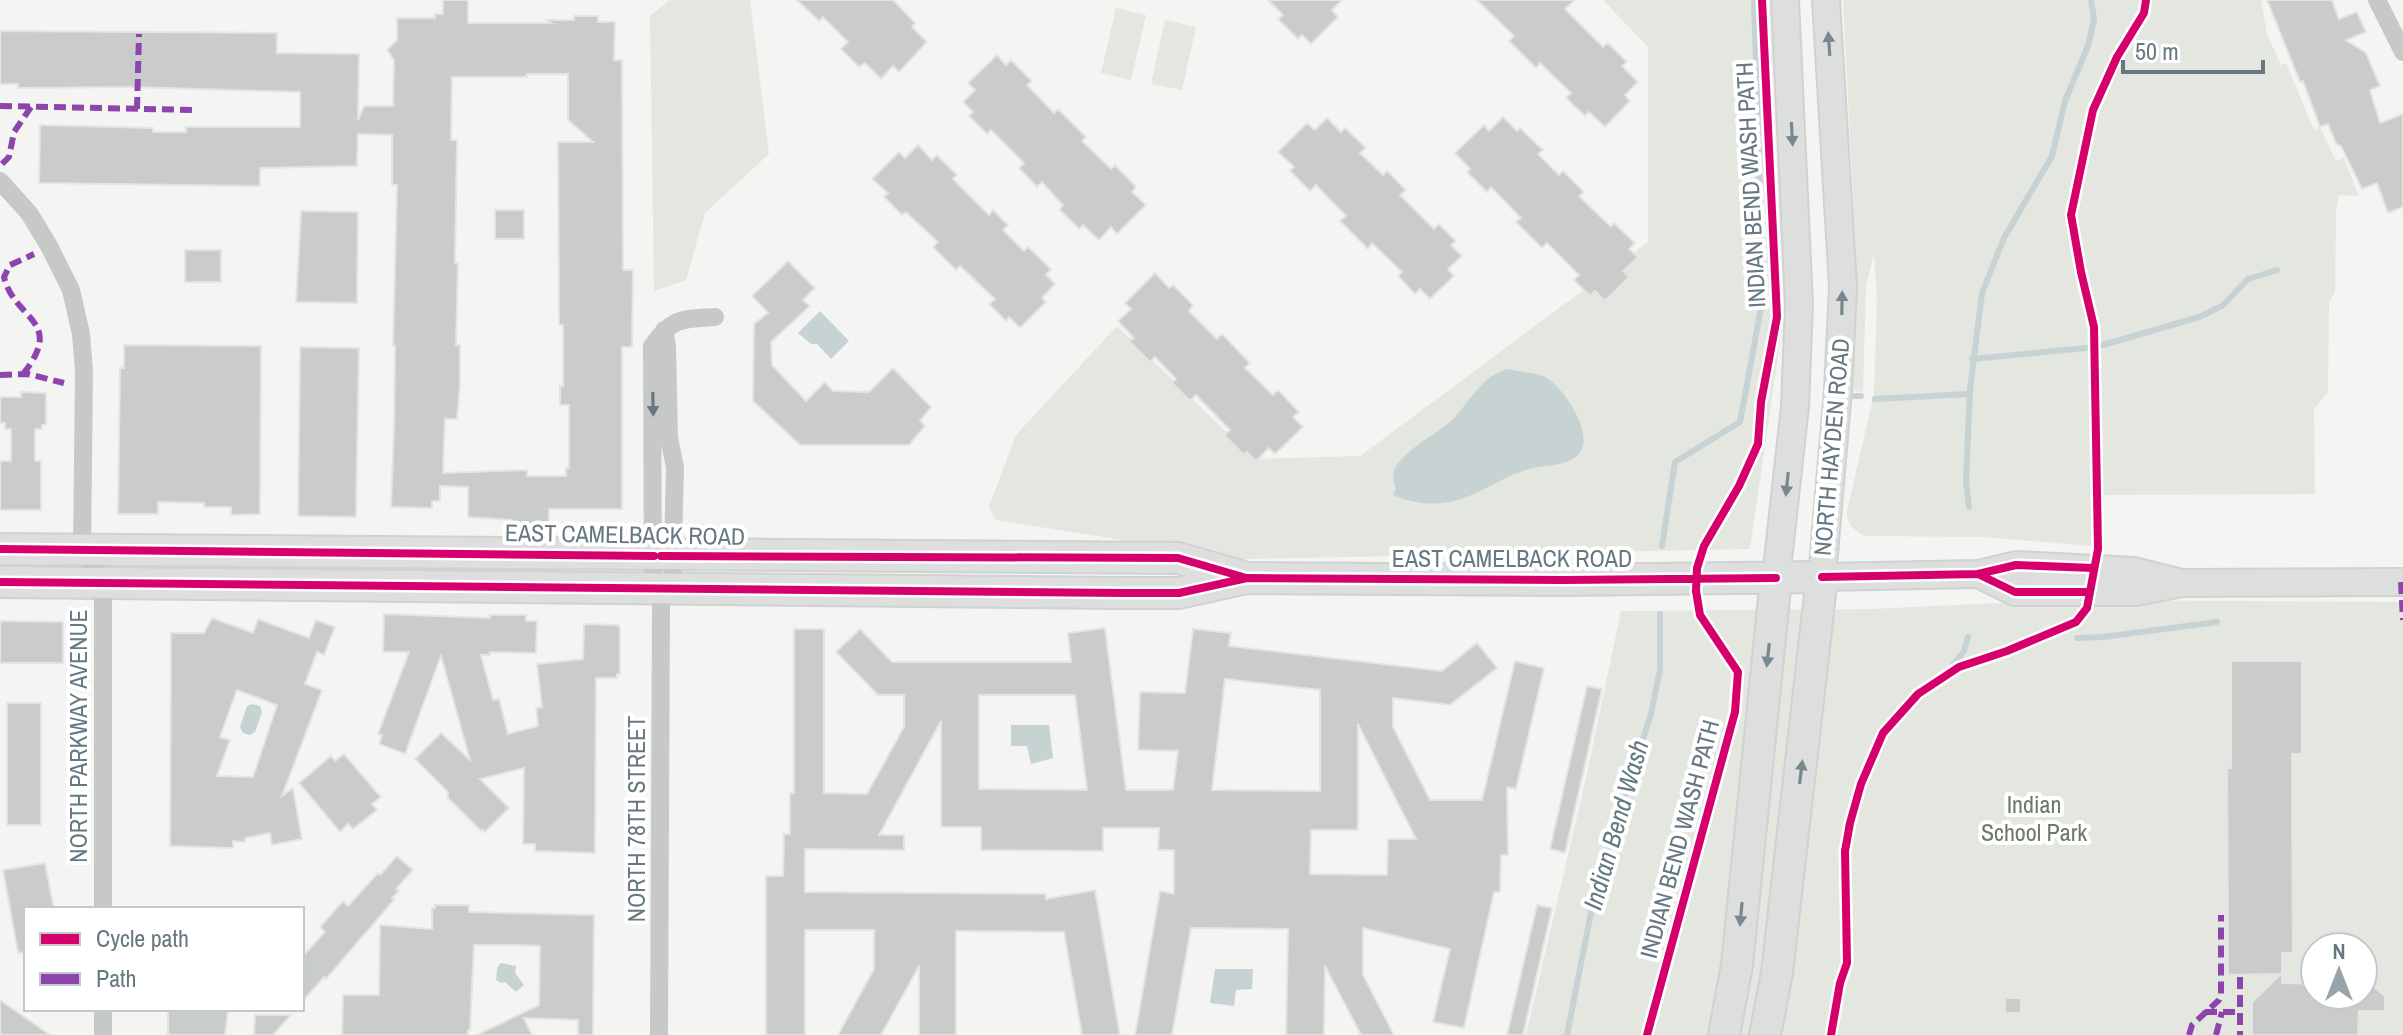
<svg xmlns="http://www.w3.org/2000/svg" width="2403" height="1035" font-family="'Archivo Narrow',sans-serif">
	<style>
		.green { fill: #e4e6e0; fill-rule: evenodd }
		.water { fill: #c7d2d3 }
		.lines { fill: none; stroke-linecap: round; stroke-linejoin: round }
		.stream { stroke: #c7d2d3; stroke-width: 6 }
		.building { fill: #cacccc; stroke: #e4e4e3; stroke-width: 2; fill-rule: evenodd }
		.secondary-casing { stroke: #d0d1d1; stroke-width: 30 }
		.primary-casing { stroke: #d0d1d1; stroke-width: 34 }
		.minor { stroke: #c7c9c8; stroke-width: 18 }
		.secondary { stroke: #dddede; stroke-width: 26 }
		.primary { stroke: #dddede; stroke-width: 30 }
		.quiet { stroke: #8e44ad; stroke-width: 6; stroke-dasharray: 12 6; stroke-linecap: butt }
		.cycleway-casing { stroke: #fff; stroke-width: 13 }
		.cycleway { stroke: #d6006c; stroke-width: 8 }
		.oneway { fill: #78888f }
		.oneway2 { fill: #667981 }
		.labels { text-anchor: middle; stroke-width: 8; stroke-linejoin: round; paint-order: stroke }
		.street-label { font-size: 24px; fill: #667981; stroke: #fff }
		.park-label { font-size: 24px; fill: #6b7965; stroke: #fff }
		.water-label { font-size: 26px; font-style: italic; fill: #627b7e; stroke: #fff }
	</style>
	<rect width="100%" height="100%" fill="#f4f4f3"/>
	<!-- green -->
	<path class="green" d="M669 0H750L769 154 705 213 686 280 654 291 650 16Z
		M1603 0H1769L1783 321 1750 549 1244 559 996 520 989 507 1016 435 1117 326 1254 459 1360 456 1648 242V47Z
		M1843 0H2261L2267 34 2281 65 2286 63 2314 130 2320 127 2336 161 2344 158 2359 196 2339 195 2336 211 2335 292 2329 301 2328 392 2314 409 2315 494 2104 495V547L1982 537 1864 536C1853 529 1847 525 1847 511L1874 394 1877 298 1874 253 1866 286 1863 392 1853 391 1857 273Z
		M1116 8 1146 15 1131 80 1101 73Z
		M1165 20 1196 27 1182 90 1151 84Z
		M2059 600 2403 602V1035H1526L1586 778 1621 611 1872 609ZM2315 947H2363V995H2315Z"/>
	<!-- water -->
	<path class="water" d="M820 311 849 341 831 359 817 344H811L798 333Z
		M1507 369C1519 372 1533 372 1543 376 1562 384 1596 435 1579 454 1568 466 1547 465 1533 468 1489 479 1467 511 1416 502 1408 500 1400 499 1393 494L1396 489C1392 479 1392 469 1400 461 1415 443 1438 434 1454 418 1471 400 1482 376 1507 369Z
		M252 704 260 706 262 712 255 732 250 735 243 733 240 727 247 706Z
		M1011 725H1049L1053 758 1031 764 1027 746H1011Z
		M501 963 516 966 515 973 524 985 516 992 505 982 501 983 496 980 497 968Z
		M1215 969H1253L1252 989 1236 990 1234 1006 1210 1003Z"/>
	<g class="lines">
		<!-- stream -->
		<path class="stream" d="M2103 345 2199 317 2222 306 2248 279 2277 270
			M1972 359 2086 348
			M1854 396H1861
			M1875 399 1969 394
			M1969 507 1966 481 1970 390 1982 293 2004 238 2052 156 2065 101 2088 46 2094 19 2091 0
			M1662 546 1675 462 1740 422 1763 297 1754 0
			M2077 638 2103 637 2217 622
			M1953 665 1964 651 1968 637
			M1567 1035 1596 887 1651 714 1660 670V614"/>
	</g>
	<!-- building -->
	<path class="building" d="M443 0H468V23H551L547 20H574V16H598V22H615L614 60H622L623 270H633L632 347H622V509H549V525H512V520L468 517V487L440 486V501H432V508L391 507 394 427 395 346H393L397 185H392V135L358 134 357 166 260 168V186L39 183 40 125 153 128V132H186V127H300V92L132 87 18 88V84H0V31L277 33V53L359 54 358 120 364 106H393L394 60 387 50 397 40V18H435V14H443ZM527 74H568V120L593 142H558L559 325H563V386H560V405H569V468H566V476H527V470L443 473 445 419H457L460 385V345H456L458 263H455L457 140H451L452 77H527Z
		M797 0H893L915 23 912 27 927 42 899 72 893 66 881 79 865 63 859 67 841 49 848 42 823 17 819 21Z
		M1268 0H1342L1332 10 1338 17 1311 44 1302 35 1298 39 1278 19 1283 15Z
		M1477 0H1575L1565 9 1603 47 1608 43 1627 62 1622 66 1638 82 1625 95 1630 101 1605 127 1589 112 1585 116 1566 98 1571 93 1540 63 1536 68 1509 41 1514 36Z
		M2267 0H2332L2339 19 2357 12 2366 32 2346 40 2366 53 2380 86 2370 90 2380 123 2403 114V207L2388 213 2377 183 2362 189 2341 146 2336 144 2328 124 2320 127 2303 81 2300 82Z
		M997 55 1006 65 1011 60 1032 81 1027 85 1054 113 1058 109 1086 137 1082 141 1111 169 1115 165 1136 187 1132 192 1146 205 1117 234 1111 227 1099 240 1083 225 1079 229 1060 210 1063 205 1042 182 1037 187 1019 168 1024 163 991 130 987 134 969 116 973 112 963 102 975 90 968 83Z
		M1503 117 1517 131 1520 128 1543 150 1538 154 1559 175 1563 171 1584 192 1579 196 1611 227 1614 223 1635 243 1629 249 1638 257 1623 271 1629 277 1605 301 1595 291 1590 296 1574 280 1579 275 1547 243 1542 248 1516 222 1521 218 1491 187 1487 192 1467 172 1470 169 1455 153 1484 125 1489 131Z
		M1327 118 1341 132 1345 128 1366 148 1360 153 1383 175 1387 171 1406 190 1400 195 1434 229 1439 224 1456 241 1451 245 1462 256 1448 269 1454 276 1430 299 1420 289 1415 294 1398 276 1402 272 1372 243 1368 249 1340 221 1346 216 1316 185 1310 191 1290 171 1294 167 1278 152 1307 123 1315 130Z
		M918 145 932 160 937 155 957 175 953 179 989 215 993 210 1008 225 1003 230 1024 251 1028 247 1051 269 1046 275 1055 284 1042 298 1046 302 1020 328 1009 317 1006 321 989 304 995 299 960 266 956 270 933 247 938 242 906 212 902 215 884 197 888 193 872 179 899 152 905 158Z
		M495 210H524V239H495Z
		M301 211 358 212 357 303 296 302Z
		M185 250H221V282H185Z
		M788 261 815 288 803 300 810 306 771 342 772 365 806 401 825 382 833 391 869 392 893 368 931 407 920 421 925 426 909 445H800L753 401 754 324 768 313 752 296Z
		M1155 273 1169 288 1173 285 1193 305 1189 311 1217 339 1222 334 1250 363 1245 368 1273 395 1278 390 1299 412 1293 417 1303 427 1275 454 1269 448 1256 461 1247 452 1244 455 1224 435 1230 430 1196 395 1190 401 1172 383 1176 379 1155 357 1150 362 1129 341 1134 338 1118 321 1131 309 1125 303Z
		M124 345 261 346 260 514 231 515V507H204V503L158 502V514H118L120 368H124Z
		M300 347 359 348 356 517 298 516Z
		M21 392 46 393V425H42V429H35V461H41V510H0V461H11V429H5V423H0V397H21Z
		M384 614 490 618V615H526V621H537L536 653 490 652V655H481L493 700 499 699 508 734 538 726 536 708 542 707 537 664 583 659 584 624 618 625 620 628V674H617V678H596L595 853 535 851V844H523L524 768 480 779 509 808 485 832 482 829 481 831 448 798V792L415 759 441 733 470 760 441 656 405 754 379 744 382 735 378 734 409 652H383Z
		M212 618 253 633 258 619 309 638 316 620 335 627 324 655 317 652 305 684 322 690 282 796 293 788 302 839 272 845 270 833 245 838V842L233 841V848L170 846 171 633H204ZM237 690 277 705 253 777 217 776 230 740 220 737Z
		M0 621 63 622V663H0Z
		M1105 628 1126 790H1173L1178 751 1138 750 1140 692 1185 693 1193 629 1231 633 1229 646 1442 671 1477 643 1497 668 1450 705 1393 698V727L1430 800H1482L1515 661 1544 668 1516 789 1507 787 1508 855H1501L1500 892H1494L1464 1028 1433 1022 1450 949 1363 928V975L1394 1035H1361L1325 966 1324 1035H1286L1288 929 1191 928 1172 1035H1135L1160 891 1174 894V850H1158L1159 828H1103V851L981 850V827H941V721L879 835H904V850L805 849V892L1046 894V899L1095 890 1120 1035H1082L1064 932 956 931V1035H919V966L881 1035H838L874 969V930H805V1035H766V876H783L784 834H790V793H794V629H824V793L867 794 904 727V695H878L836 652 860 629 892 662H1071L1068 633ZM1225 679 1320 690V791L1212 790ZM979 695H1075L1087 790 979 789ZM1358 724 1416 839H1388L1387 875 1310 874 1311 830H1358Z
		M2231 661H2302V754H2292L2293 953H2282V983L2315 984V995H2363V977L2385 996V1011H2359L2358 1035H2252V1002L2281 974 2228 975 2227 768H2231Z
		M1587 686 1602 689 1565 853 1550 849Z
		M7 703H41V825H7Z
		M344 754 381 797 372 804 377 810 353 829 348 824 340 832 299 783 331 756 335 761Z
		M397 856 413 870 396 889 399 891 392 898 394 900 326 979 324 977 302 1002V957L325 932 320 927 343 901 348 906 378 873 380 875Z
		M45 863 54 909H26V952L18 953 3 870Z
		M435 905H469V912L594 915 593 1035H578V1020L524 1018 532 1035H477L539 1005 540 946 511 945H474L470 1030H468V1035H342L343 995H379L380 925 432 929V908H435Z
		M1537 905 1552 908 1523 1035H1507Z
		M2005 998H2021V1013H2005Z
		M0 1000 26 1018 50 1035H0Z
		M168 1009 228 1010 225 1035H168Z
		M255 1015H291L273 1035H254Z"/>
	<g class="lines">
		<defs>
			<path id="secondary" d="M1826 0 1843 287 1838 390 1822 577 1978 574 2016 565 2134 571 2182 583
				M1978 574 2015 592H2136L2182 583 2403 582
				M1776 578 1795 406 1799 305 1785 0"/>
			<path id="primary" d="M0 549 1178 558 1241 576
				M0 582 1123 593H1179L1247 578 1563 580 1822 577 1777 973 1765 1035
				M1724 1035 1737 965 1776 578"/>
		</defs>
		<!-- secondary casing -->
		<use href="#secondary" class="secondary-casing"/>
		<!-- primary casing -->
		<use href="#primary" class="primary-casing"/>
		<!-- minor -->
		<path class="minor" d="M2377 0 2403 52
			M0 181 29 213 49 246 71 290 81 334 84 372 82 550 103 583V909
			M664 330 667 346 669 438 675 467 672 588 667 595
			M103 1009V1035
			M659 1035 661 604 653 587 652 346C673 317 682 319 715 317"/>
		<!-- secondary -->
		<use href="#secondary" class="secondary"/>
		<!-- primary -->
		<use href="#primary" class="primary"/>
		<!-- quiet -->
		<path class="quiet" d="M0 106 194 110
			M137 109 139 34
			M2 164 9 157 14 132 31 107
			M23 374C66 320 14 320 4 277L10 265 34 254
			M0 375 28 374 64 383
			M2401 582 2403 620
			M2240 977V1035
			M2205 1012H2240
			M2189 1035 2192 1025 2219 1000 2221 995V915
			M2216 1035 2222 1012"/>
		<defs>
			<path id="cycleway" d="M0 549 654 556
				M661 556 1178 558 1243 577
				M1978 574 2015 592H2089
				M1822 577 1978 574 2016 565 2093 568
				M0 582 1123 593H1179L1247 578 1563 580 1776 578
				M1647 1035 1735 712 1738 672 1700 615 1696 591 1697 568 1704 546 1739 486 1758 444 1761 402 1777 317 1762 0
				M1831 1035 1840 983 1847 963 1845 851 1850 823 1861 784 1883 733 1918 694 1959 667 2007 651 2076 622 2087 608 2098 549 2094 327 2081 272 2071 215 2093 110 2117 57 2144 13 2146 0"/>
		</defs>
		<!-- cycleway casing -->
		<use href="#cycleway" class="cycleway-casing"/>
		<!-- cycleway -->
		<use href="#cycleway" class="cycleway"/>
	</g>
	<!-- one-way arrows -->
	<defs><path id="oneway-solid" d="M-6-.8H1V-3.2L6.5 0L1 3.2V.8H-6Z" transform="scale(2)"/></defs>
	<g class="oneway">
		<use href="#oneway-solid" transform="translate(1829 44) rotate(-94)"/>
		<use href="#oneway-solid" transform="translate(1792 134) rotate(87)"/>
		<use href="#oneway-solid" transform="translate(1842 303) rotate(-89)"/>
		<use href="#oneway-solid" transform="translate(1787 484) rotate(96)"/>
		<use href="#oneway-solid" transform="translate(1768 655) rotate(96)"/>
		<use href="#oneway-solid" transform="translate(1801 772) rotate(-83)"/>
		<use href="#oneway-solid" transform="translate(1741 914) rotate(95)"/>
	</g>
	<use class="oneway2" href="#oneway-solid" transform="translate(653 404) rotate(89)"/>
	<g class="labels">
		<!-- street labels -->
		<g class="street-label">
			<text transform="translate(1751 185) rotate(-93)" y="8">INDIAN BEND WASH PATH</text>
			<text transform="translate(1832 447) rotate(-85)" y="8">NORTH HAYDEN ROAD</text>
			<text transform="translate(625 535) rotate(1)" y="8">EAST CAMELBACK ROAD</text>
			<text x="1512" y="567">EAST CAMELBACK ROAD</text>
			<text transform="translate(79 736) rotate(-90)" y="8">NORTH PARKWAY AVENUE</text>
			<text transform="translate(637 819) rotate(-90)" y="8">NORTH 78TH STREET</text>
			<text transform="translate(1680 839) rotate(-75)" y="8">INDIAN BEND WASH PATH</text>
		</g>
		<!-- park labels -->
		<g class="park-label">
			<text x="2034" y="813">Indian<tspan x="2034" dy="28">School Park</tspan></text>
		</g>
		<!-- water labels -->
		<g class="water-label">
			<text transform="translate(1616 825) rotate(-74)" y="9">Indian Bend Wash</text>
		</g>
	</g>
	<!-- legend -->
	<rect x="24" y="907" width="280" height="104" fill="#ffffff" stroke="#c2c9cd" stroke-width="2"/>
	<rect x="40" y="933" width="40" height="12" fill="#d6006c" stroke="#c2c9cd" stroke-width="2"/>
	<text x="96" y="947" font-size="24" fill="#667981">Cycle path</text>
	<rect x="40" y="973" width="40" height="12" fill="#8e44ad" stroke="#c2c9cd" stroke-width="2"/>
	<text x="96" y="987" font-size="24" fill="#667981">Path</text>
	<!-- north arrow -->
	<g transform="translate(2339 971)"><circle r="38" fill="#ffffff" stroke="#c2c9cd" stroke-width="2"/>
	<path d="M0-6L14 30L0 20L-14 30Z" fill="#98a4a9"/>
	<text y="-12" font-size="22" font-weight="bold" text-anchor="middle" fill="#667981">N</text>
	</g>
	<!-- scale -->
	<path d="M2123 60v12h140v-12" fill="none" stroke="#667981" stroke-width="4"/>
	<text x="2135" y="60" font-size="24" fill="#667981" stroke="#ffffff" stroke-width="6" paint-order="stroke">50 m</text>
</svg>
